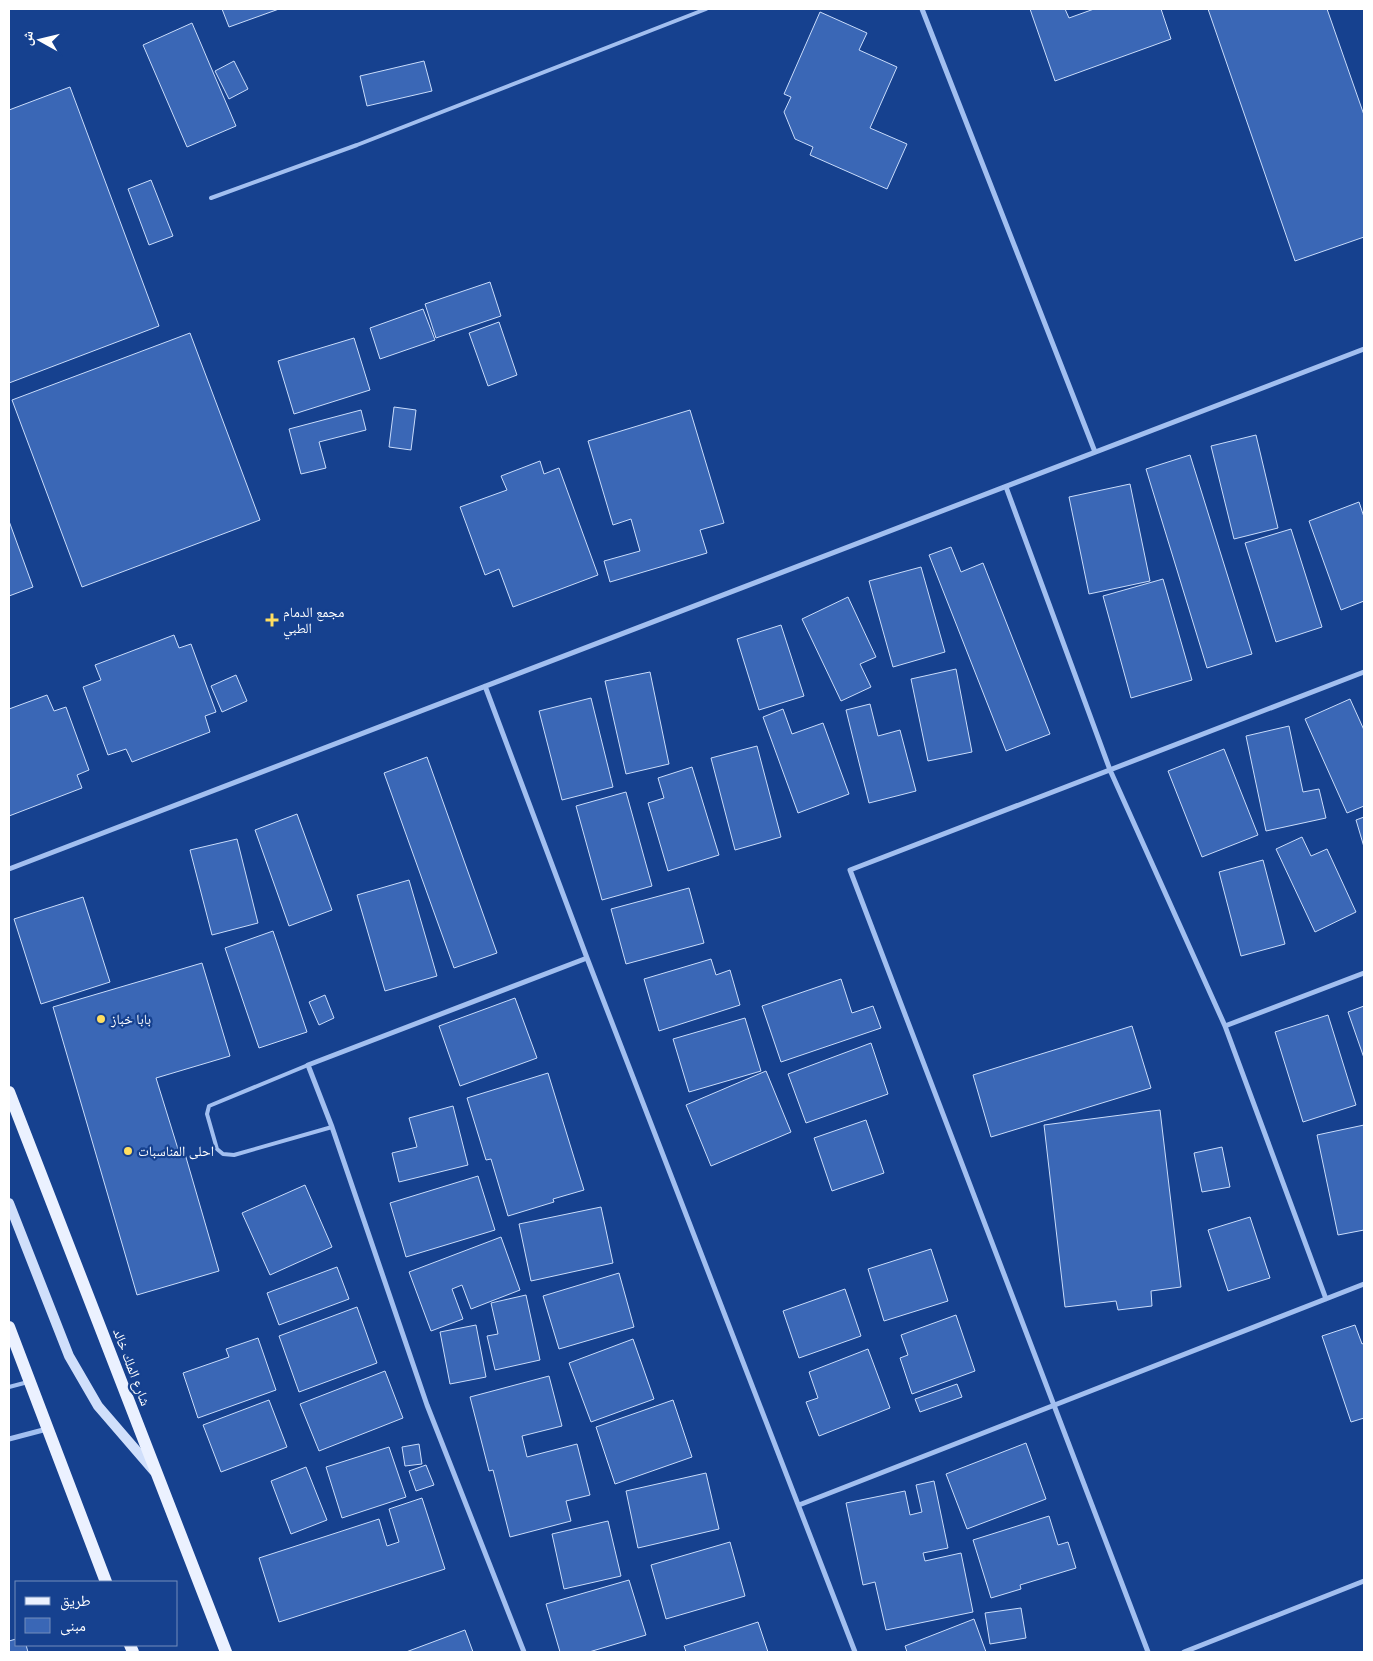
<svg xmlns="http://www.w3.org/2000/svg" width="1373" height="1661" font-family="'Public Sans','Noto Naskh Arabic',sans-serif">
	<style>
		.building { fill: #3a67b6; stroke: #c9dcfb }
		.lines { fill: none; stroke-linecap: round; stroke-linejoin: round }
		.lane { stroke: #a2bff0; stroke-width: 4 }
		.street { stroke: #a2bff0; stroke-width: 5 }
		.secondary { stroke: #d0dffb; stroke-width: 10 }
		.primary { stroke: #ebf1ff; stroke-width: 12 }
		.poi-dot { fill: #ffde61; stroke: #16418f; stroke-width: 2 }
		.labels { text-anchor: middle; stroke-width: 4.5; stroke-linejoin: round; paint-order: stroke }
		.poi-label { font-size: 14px; fill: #fff; stroke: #16418f; text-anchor: start }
		.street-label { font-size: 14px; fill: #fff; stroke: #16418f }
	</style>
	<rect width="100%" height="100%" fill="#16418f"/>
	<!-- building -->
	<path class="building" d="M222 9H279L229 27Z
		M1030 9H1065L1069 18 1094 9H1161L1171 39 1055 81Z
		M1208 9H1327L1364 115V237L1295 261Z
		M820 12 867 33 859 50 897 67 870 128 907 144 887 189 810 155 813 147 795 139 784 112 791 97 784 94Z
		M192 23 236 126 187 147 143 45Z
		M234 61 248 89 229 99 215 71Z
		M424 61 432 91 367 106 360 76Z
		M70 87 159 326 9 383V110Z
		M151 180 173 236 149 245 128 189Z
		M490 282 501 316 436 338 425 304Z
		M423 309 435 340 380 359 370 328Z
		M499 322 517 375 488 386 469 333Z
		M190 333 260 520 82 587 12 400Z
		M354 338 370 390 294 414 278 361Z
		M394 407 416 410 411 450 389 447Z
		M361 410 366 430 319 442 326 468 301 474 289 429Z
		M690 410 724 523 700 530 707 553 610 582 604 561 640 551 631 519 613 525 588 441Z
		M1256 435 1278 528 1234 539 1211 446Z
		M1190 455 1252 654 1207 668 1146 469Z
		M540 461 544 474 559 468 598 575 513 607 499 569 485 575 460 507 507 490 501 476Z
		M1130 484 1150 581 1089 594 1069 497Z
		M1359 502 1364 517V601L1341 610 1309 521Z
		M9 521 33 587 9 596Z
		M1291 529 1322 627 1276 642 1245 543Z
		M951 547 961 572 983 563 1050 734 1006 751 929 555Z
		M921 567 945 652 893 667 869 581Z
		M1163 579 1192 680 1131 698 1103 596Z
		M848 597 876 657 860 664 871 687 841 701 802 619Z
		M781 625 804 696 759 710 737 639Z
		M174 635 179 648 191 644 216 712 205 716 210 732 132 762 126 749 108 755 83 687 101 680 95 665Z
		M956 669 972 752 928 761 911 679Z
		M650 672 669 764 626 774 605 681Z
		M236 675 247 701 222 712 211 686Z
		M47 695 54 711 66 707 89 770 77 775 82 788 9 816V709Z
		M591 698 613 787 562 800 539 711Z
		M1350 699 1364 730V806L1347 813 1305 719Z
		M870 704 878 736 900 730 916 791 869 803 846 710Z
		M783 709 792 734 823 723 849 794 798 813 763 717Z
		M1289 726 1303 792 1319 789 1326 818 1266 831 1246 736Z
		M757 746 781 837 735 850 711 758Z
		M1224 749 1258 835 1202 857 1168 771Z
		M427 757 497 953 454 968 384 773Z
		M692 767 719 855 668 871 648 803 664 798 658 778Z
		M626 792 652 886 602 900 576 806Z
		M297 814 332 910 289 926 255 830Z
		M1364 817V847L1356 820Z
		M1302 837 1311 856 1327 849 1356 912 1315 932 1276 849Z
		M237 839 258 923 212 935 190 850Z
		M1263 860 1285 944 1241 956 1219 872Z
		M409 880 437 976 385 991 357 895Z
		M689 888 704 943 626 964 611 909Z
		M83 897 110 982 41 1004 14 919Z
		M273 931 307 1032 259 1048 225 948Z
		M711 959 716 975 730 970 740 1005 659 1031 644 979Z
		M202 963 230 1056 156 1078 178 1149 183 1147 219 1271 137 1295 53 1007Z
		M841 979 852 1013 873 1006 881 1028 781 1062 762 1006Z
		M325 995 334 1018 319 1025 309 1002Z
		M515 998 537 1058 460 1086 439 1026Z
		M1364 1006V1058L1348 1012Z
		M1328 1015 1356 1105 1303 1122 1275 1032Z
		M745 1018 761 1071 689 1092 673 1039Z
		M1132 1026 1151 1088 991 1137 973 1075Z
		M871 1043 888 1094 806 1123 788 1074Z
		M766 1071 791 1132 711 1166 686 1105Z
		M548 1073 584 1190 553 1199 554 1202 508 1216 491 1159 486 1160 467 1098Z
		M453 1106 468 1165 399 1182 392 1153 417 1147 409 1118Z
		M1160 1110 1181 1287 1151 1291 1152 1306 1118 1310 1116 1301 1065 1307 1044 1125Z
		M866 1120 884 1173 832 1191 814 1138Z
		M1364 1125V1230L1338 1235 1317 1135Z
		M1222 1147 1230 1187 1202 1192 1194 1153Z
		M478 1176 495 1230 406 1257 390 1203Z
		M305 1185 332 1247 270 1275 242 1213Z
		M601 1207 613 1263 531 1281 519 1224Z
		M1250 1217 1270 1278 1228 1291 1208 1230Z
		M501 1237 520 1290 471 1309 462 1285 452 1289 463 1319 431 1331 409 1272Z
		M931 1249 948 1301 884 1321 868 1269Z
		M337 1267 349 1299 279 1325 267 1293Z
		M619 1273 634 1327 559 1349 543 1296Z
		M845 1289 861 1336 799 1358 783 1311Z
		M526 1295 540 1360 495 1370 487 1336 498 1334 491 1303Z
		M357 1307 377 1363 299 1392 279 1336Z
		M956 1315 975 1371 912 1394 900 1358 908 1355 901 1335Z
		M476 1325 486 1377 450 1384 440 1332Z
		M1355 1325 1362 1344 1364 1343V1418L1351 1422 1322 1336Z
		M258 1338 276 1390 198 1418 183 1373 229 1357 226 1349Z
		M633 1339 654 1399 591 1422 569 1363Z
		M868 1349 890 1408 819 1436 806 1402 818 1398 809 1372Z
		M385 1371 403 1418 319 1451 300 1404Z
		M549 1376 562 1426 522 1436 527 1457 577 1444 590 1495 566 1501 571 1521 510 1537 493 1470 489 1471 470 1397Z
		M957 1384 962 1397 920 1412 915 1399Z
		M269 1400 287 1447 221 1472 203 1425Z
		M673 1400 692 1457 615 1484 596 1427Z
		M1026 1443 1046 1499 967 1529 946 1474Z
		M419 1444 422 1464 405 1466 402 1447Z
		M389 1447 406 1497 342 1518 326 1467Z
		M426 1465 434 1485 416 1491 409 1471Z
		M306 1467 327 1520 291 1534 271 1481Z
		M706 1473 719 1529 638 1548 626 1491Z
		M934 1481 948 1548 923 1553 925 1561 961 1553 973 1612 886 1630 875 1582 863 1585 846 1503 905 1491 910 1515 922 1512 916 1485Z
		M422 1498 445 1569 279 1622 259 1558 379 1519 387 1546 399 1542 389 1509Z
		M1049 1516 1058 1545 1068 1542 1076 1568 1020 1585 1021 1589 991 1598 973 1540Z
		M608 1521 621 1576 564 1589 552 1534Z
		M730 1542 745 1596 666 1619 651 1565Z
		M629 1580 646 1635 589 1652H560L546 1604Z
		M1021 1608 1026 1638 990 1644 985 1613Z
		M974 1619 986 1652H907L905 1646Z
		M758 1622 768 1652H686L684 1646Z
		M465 1630 473 1652H406Z
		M16 1639V1645H26L28 1652H9V1641Z"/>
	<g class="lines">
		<!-- lane -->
		<path class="lane" d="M211 198 357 145 706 9
			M308 1065 209 1106 207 1114 217 1149 223 1154 234 1155 332 1127
			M9 1387 28 1382"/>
		<!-- street -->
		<path class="street" d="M922 9 1095 452
			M1006 487 1110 770 1225 1026 1326 1299
			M485 686 587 958 855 1652
			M9 869 1364 349
			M1225 1026 1364 973
			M9 1439 47 1429
			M799 1505 1364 1284
			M524 1652 427 1405 332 1127 308 1065 587 958
			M1148 1652 850 870 1364 672
			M1184 1652 1364 1581"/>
		<!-- secondary -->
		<path class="secondary" d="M9 1203 69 1356 98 1406 154 1471"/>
		<!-- primary -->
		<path class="primary" d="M9 1092 226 1652
			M9 1327 106 1582
			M130 1645 133 1652"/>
	</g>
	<!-- markers -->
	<g class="poi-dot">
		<path d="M269.5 612.5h5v5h5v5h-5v5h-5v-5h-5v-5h5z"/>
		<circle cx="101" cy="1019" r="5"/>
		<circle cx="128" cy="1151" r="5"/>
	</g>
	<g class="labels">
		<!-- poi labels -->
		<g class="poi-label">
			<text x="283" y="617">مجمع الدمام<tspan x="283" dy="16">الطبي</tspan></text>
			<text x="111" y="1024">بابا خباز</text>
			<text x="138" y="1156">احلى المناسبات</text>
		</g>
		<!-- street labels -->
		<g class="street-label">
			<text transform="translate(132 1367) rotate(69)" y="5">شارع الملك خالد</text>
		</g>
	</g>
	<!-- border -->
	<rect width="1373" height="1661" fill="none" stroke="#ffffff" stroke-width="20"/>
	<!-- legend -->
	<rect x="15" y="1581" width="162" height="65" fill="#16418f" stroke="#738dbc"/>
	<rect x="25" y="1597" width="25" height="8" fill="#ebf1ff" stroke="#738dbc"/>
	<text x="60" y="1606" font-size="15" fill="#ffffff">طريق</text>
	<rect x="25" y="1618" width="25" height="15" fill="#3a67b6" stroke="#738dbc"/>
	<text x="60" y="1631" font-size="15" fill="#ffffff">مبنى</text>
	<!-- north arrow -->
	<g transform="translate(40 40) rotate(278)" stroke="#16418f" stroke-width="4" paint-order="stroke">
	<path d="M0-4L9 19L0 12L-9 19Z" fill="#ffffff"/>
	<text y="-8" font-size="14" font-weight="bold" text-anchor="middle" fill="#ffffff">ش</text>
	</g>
</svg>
